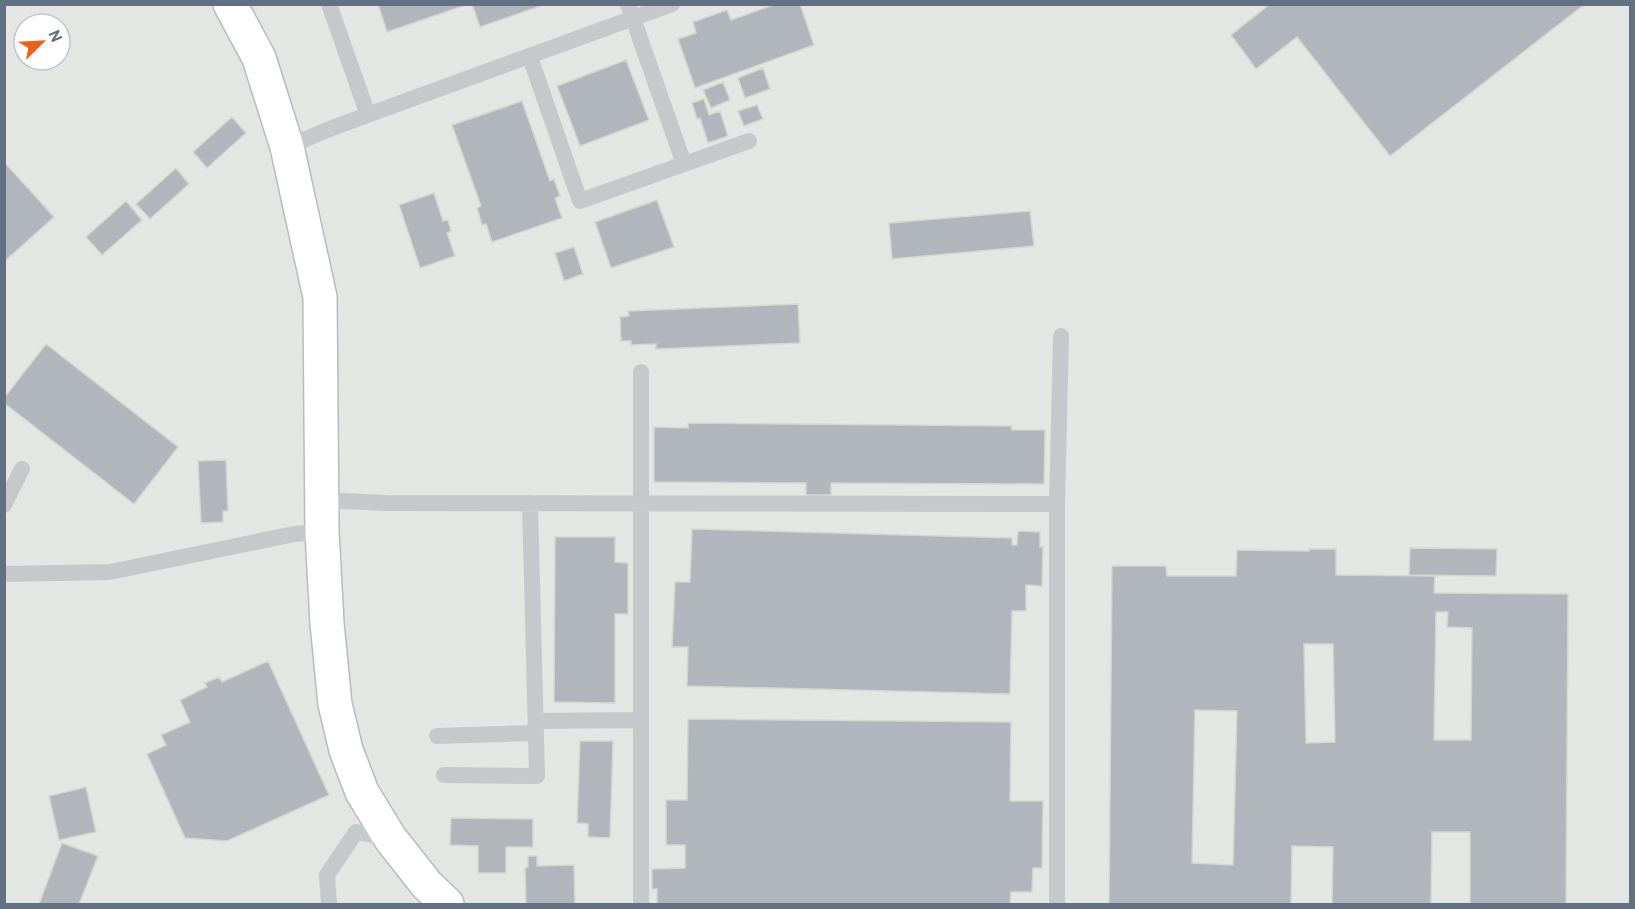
<svg xmlns="http://www.w3.org/2000/svg" width="1635" height="909" font-family="Overpass,sans-serif">
	<style>
		.built { fill: #e4e6e3; fill-rule: evenodd }
		.building { fill: #b0b6bc; stroke: #d5d5d2; stroke-width: 1.5; fill-rule: evenodd }
		.lines { fill: none; stroke-linecap: round; stroke-linejoin: round }
		.secondary-casing { stroke: #b8bbc0; stroke-width: 36 }
		.lane { stroke: #c6c9cc; stroke-width: 16 }
		.secondary { stroke: #fff; stroke-width: 33 }
	</style>
	<rect width="100%" height="100%" fill="#f4f4ef"/>
	<!-- built -->
	<path class="built" d="M5 5H1630V904H5ZM24 24H60V60H24Z"/>
	<!-- building -->
	<path class="building" d="M378 4H469L387 32Z
		M472 4H546L480 27Z
		M776 4H800L814 45 695 88 678 39 696 33 693 22 727 10 731 20Z
		M1270 4H1585L1390 156 1297 37 1256 69 1231 35Z
		M626 60 649 120 580 146 557 86Z
		M763 68 770 89 745 98 738 78Z
		M723 82 730 100 711 108 703 90Z
		M704 99 709 115 720 111 728 136 708 143 700 118 697 119 692 103Z
		M522 101 550 181 554 179 560 196 555 198 562 218 492 242 486 224 482 225 477 208 481 206 452 125Z
		M757 105 763 119 744 126 738 111Z
		M232 117 246 133 207 168 193 152Z
		M6 164 54 217 4 262V166Z
		M176 168 189 184 150 219 136 204Z
		M434 193 443 221 448 220 451 231 447 233 455 256 420 268 399 205Z
		M657 200 674 247 611 268 595 222Z
		M126 201 142 220 102 255 86 237Z
		M1030 211 1034 246 892 259 889 223Z
		M574 247 583 274 564 281 555 253Z
		M798 304 800 343 656 349V344L631 345V341H621L620 317 629 316 628 311Z
		M46 344 178 447 134 504 4 403V398Z
		M688 423 1011 426 1012 430H1045L1044 484 831 483V495H806V483L654 482V427L688 428Z
		M226 460 228 511H223V522L201 523 198 461Z
		M692 529 1012 538V545H1017L1018 531 1040 532V547H1043L1042 586 1026 585V611H1012L1010 694 687 686 688 647H672L675 582H690Z
		M555 537H615V562L628 563V614H615V703L554 702Z
		M1410 548 1497 549 1496 576 1409 575Z
		M1309 549H1336V575L1435 576 1434 593 1568 594 1566 904H1470V832H1432L1431 904H1332L1333 847 1292 846 1291 904H1109L1112 566H1166L1167 576H1236L1237 550 1309 551ZM1436 612H1448L1447 627 1472 628 1471 740H1434ZM1304 644H1333L1335 742 1306 743ZM1195 710 1237 711 1233 865 1192 863Z
		M268 661 329 795 227 841 185 838 147 754 166 745 161 735 190 722 180 700 207 687 205 683 219 677 222 682Z
		M688 719 1011 722 1010 801H1043L1042 868H1033L1032 892H1011L1010 904H657V889H652V869L685 868V845H666V800H687Z
		M580 741H613L610 838 588 837V824L577 823Z
		M86 787 96 832 59 840 49 796Z
		M451 818 533 819V847H506V873H478V846L450 845Z
		M62 843 98 856 79 904H39Z
		M528 856H537V866L574 865 575 904H526L525 868 528 867Z"/>
	<g class="lines">
		<defs>
			<path id="secondary" d="M230 4 259 58 287 147 320 297 322 532 327 623 335 704 346 750 362 792 390 838 427 885 447 904"/>
		</defs>
		<!-- secondary casing -->
		<use href="#secondary" class="secondary-casing"/>
		<!-- lane -->
		<path class="lane" d="M329 4 368 115
			M628 4 684 164
			M530 57 580 201 749 141
			M287 147 332 128 672 4
			M323 500 386 503 1057 504
			M4 505 22 469
			M4 574 110 572 294 534 322 532
			M536 721 641 720
			M437 736 536 733
			M444 775 537 776 530 503
			M329 904 327 875 356 832 389 838
			M641 904V372
			M1057 904V504L1061 336"/>
		<!-- secondary -->
		<use href="#secondary" class="secondary"/>
	</g>
	<!-- border -->
	<rect width="1635" height="909" fill="none" stroke="#617083" stroke-width="12"/>
	<!-- north arrow -->
	<g transform="translate(42 42) rotate(66)"><circle r="28" fill="#ffffff" stroke="#c0c6cd" stroke-width="1.5"/>
	<path d="M0-4.5L10 22L0 15L-10 22Z" fill="#f06014"/>
	<text y="-9" font-size="16" font-weight="bold" text-anchor="middle" fill="#617083">N</text>
	</g>
</svg>
